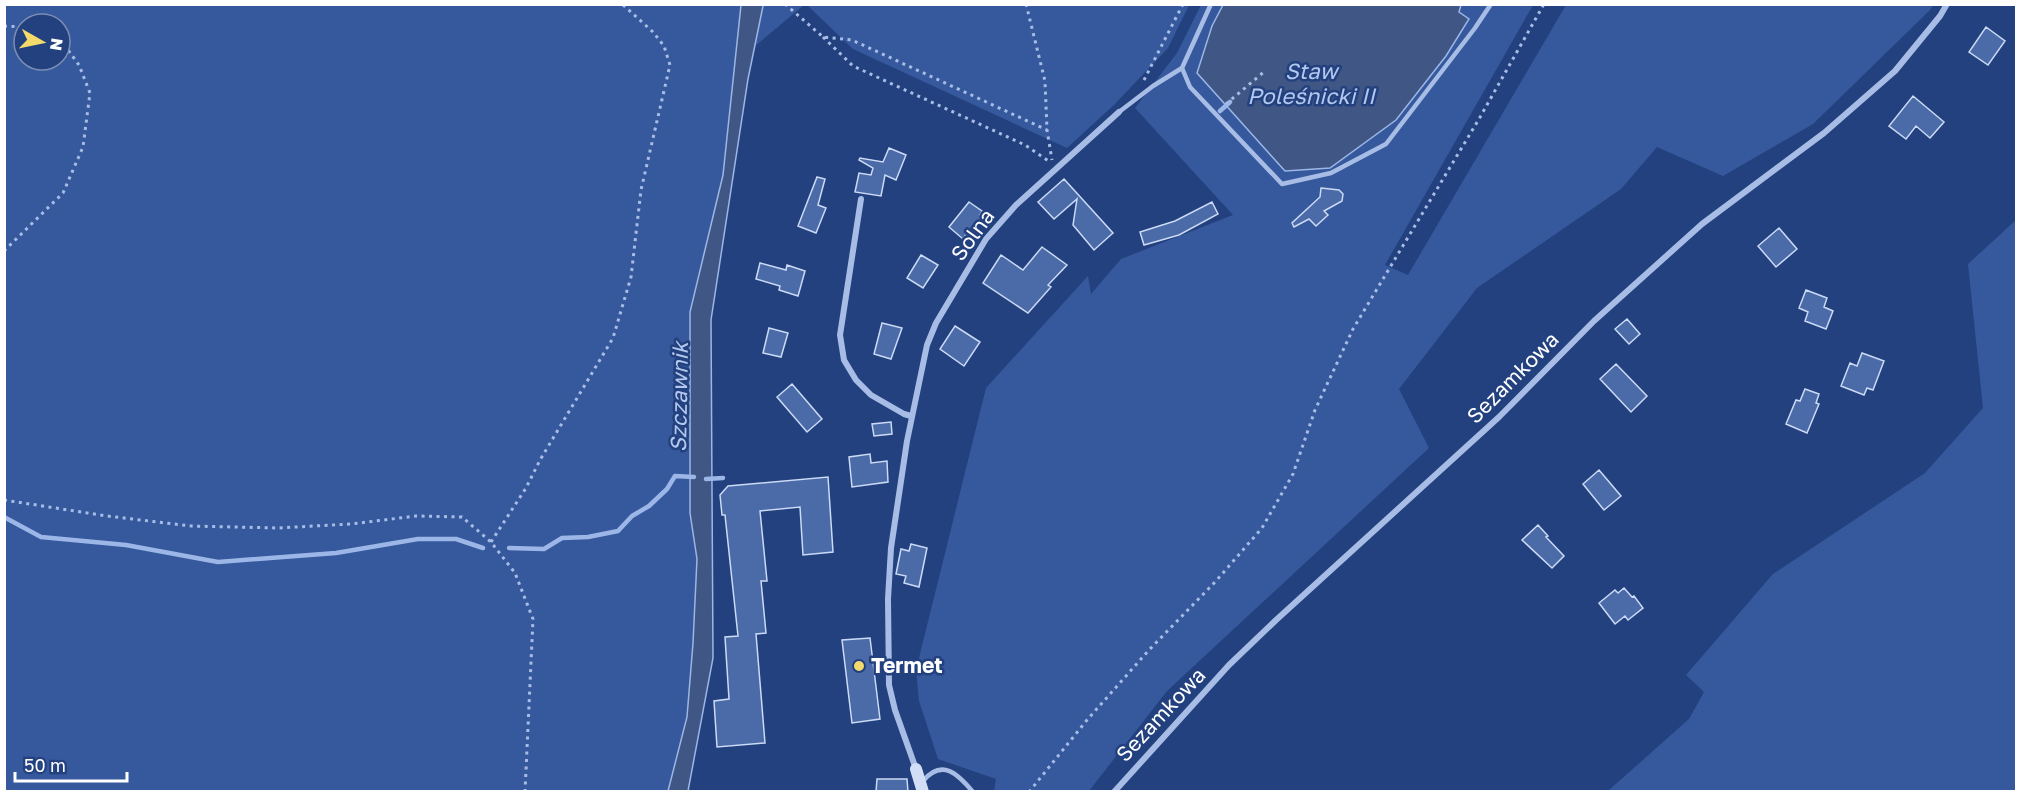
<svg xmlns="http://www.w3.org/2000/svg" width="2021" height="796" font-family="'Golos Text',sans-serif">
	<style>
		.green { fill: #36599d; fill-rule: evenodd }
		.water { fill: #405684; stroke: #9cb7e7; stroke-width: 1.5 }
		.lines { fill: none; stroke-linecap: round; stroke-linejoin: round }
		.stream { stroke: #9cb7e7; stroke-width: 4.5 }
		.building { fill: #4b6aa8; stroke: #cbdaf5; stroke-width: 1.5 }
		.path { stroke: #a8bde6; stroke-width: 3; stroke-dasharray: 3 4.5; stroke-linecap: butt }
		.lane { stroke: #a8bde6; stroke-width: 4.5 }
		.street { stroke: #a8bde6; stroke-width: 6 }
		.secondary { stroke: #d2ddf6; stroke-width: 12 }
		.poi-dot { fill: #f2da6b; stroke: #23417f; stroke-width: 2 }
		.labels { text-anchor: middle; stroke-width: 5; stroke-linejoin: round; paint-order: stroke }
		.street-label { font-size: 21px; fill: #fff; stroke: #23417f }
		.poi-label { font-size: 21px; font-weight: bold; fill: #fff; stroke: #23417f; text-anchor: start }
		.water-label { font-size: 22px; font-style: italic; fill: #b3c8ee; stroke: #23417f }
	</style>
	<rect width="100%" height="100%" fill="#23417f"/>
	<!-- green -->
	<path class="green" d="M5 5H804L736 62 723 175 690 312V513L697 559 693 643 687 717 668 791 5 792ZM24 24H60V60H24Z
		M807 5H1189L1168 48 1115 104 1067 148 853 49Z
		M1201 5H1223L1212 26 1446 56 1468 19 1459 12 1461 5H1533L1385 265 1408 275 1566 5H1933L1930 10 1813 124 1723 176 1657 147 1621 189 1477 288 1399 389 1429 448 1167 691 1089 791H994L996 779 938 759 919 701 916 670 986 388 1088 276 1091 294 1121 259 1233 215 1135 108 1177 53Z
		M2016 220V791H1608L1689 719 1704 692 1686 675 1773 574 1925 473 1983 408 1968 264Z"/>
	<!-- water -->
	<path class="water" d="M741 5H762L763 6 748 79 711 320 713 658 688 791H668L687 717 693 643 697 559 690 513V312L723 175Z
		M1223 5H1461L1459 12 1469 19 1446 56 1396 120 1330 168 1285 171 1197 73 1212 26Z"/>
	<g class="lines">
		<!-- stream -->
		<path class="stream" d="M1220 111 1230 102
			M706 479 723 478
			M4 517 41 537 126 545 218 562 336 553 418 539H456L483 548
			M509 548 544 549 562 538 588 537 618 531 632 516 649 506 667 489 675 476 694 477"/>
	</g>
	<!-- building -->
	<path class="building" d="M1986 27 2005 41 1988 65 1969 52Z
		M1913 96 1944 122 1930 138 1916 126 1906 139 1889 126Z
		M889 148 906 155 896 180 885 175 881 196 855 192 859 173 871 175 873 168 859 160 860 158 883 162Z
		M817 177 825 179 818 205 826 208 816 233 798 226Z
		M1064 179 1113 233 1094 250 1073 225 1077 199 1054 219 1038 202Z
		M1321 188 1339 190 1343 194 1342 201 1324 211 1328 215 1316 226 1309 219 1294 227 1292 223 1320 197Z
		M969 202 982 211 980 215 983 217 966 238 965 236 963 239 949 227Z
		M1212 202 1218 214 1179 235 1144 245 1140 232 1175 221Z
		M1779 228 1797 249 1776 267 1758 246Z
		M1042 247 1067 265 1048 285 1051 287 1028 313 983 283 1001 255 1023 270Z
		M921 255 938 265 923 288 907 278Z
		M760 263 786 270 787 265 805 271 798 296 779 290 780 286 756 279Z
		M1806 290 1827 298 1824 307 1833 311 1826 329 1805 321 1808 312 1799 308Z
		M1627 319 1640 334 1629 344 1615 329Z
		M882 323 902 328 891 359 874 354Z
		M955 326 980 342 964 366 940 349Z
		M769 328 788 333 781 357 763 353Z
		M1862 353 1884 361 1873 390 1867 388 1864 395 1841 386 1850 363 1857 366Z
		M1616 364 1647 396 1631 412 1600 379Z
		M792 384 822 419 807 432 777 397Z
		M1805 389 1819 394 1816 403 1819 404 1807 433 1786 424 1796 400 1800 401Z
		M891 422 892 434 874 436 872 424Z
		M870 454 871 463 887 461 888 482 852 487 849 457Z
		M1599 470 1621 496 1604 510 1583 484Z
		M828 477 833 552 803 555 800 507 760 511 767 581H761L766 633 756 634 765 743 717 747 714 701 729 699 725 637 738 636 725 515H722L720 495 728 486Z
		M1538 525 1548 536 1546 537 1564 556 1552 568 1522 540Z
		M911 544 927 548 919 587 904 583 906 576 896 574 901 549 909 551Z
		M1624 588 1632 597 1634 596 1643 608 1628 620 1625 616 1615 624 1599 603 1615 590 1618 593Z
		M870 638 880 719 852 723 842 640Z
		M877 779H907L908 792H876Z"/>
	<g class="lines">
		<!-- path -->
		<path class="path" d="M785 4 823 37 852 40 1047 130
			M1026 4 1045 81 1047 130 1052 160
			M4 26 24 27
			M823 37 853 66 1025 145 1050 162
			M1144 80 1183 4
			M1226 104 1265 71
			M4 251 63 193 83 147 90 93 79 65 60 39
			M4 500 107 516 191 526 278 528 351 524 416 516 462 517 491 542 515 573 533 619 525 792
			M491 542 526 488 540 460 613 338 631 277 641 190 670 65 664 46 653 32 622 4
			M1029 792 1087 720 1149 650 1216 581 1262 528 1293 474 1315 410 1353 329 1479 119 1544 4"/>
		<!-- lane -->
		<path class="lane" d="M1182 68 1190 87 1282 184 1331 173 1386 144 1475 28 1491 4
			M1119 112 1153 86 1182 68 1211 4
			M923 781C942 758 958 774 973 792"/>
		<!-- street -->
		<path class="street" d="M861 199 840 335 844 360 856 380 871 395 904 414 911 416
			M916 769 895 710 889 685 888 599 891 548 907 441 927 345 936 323 986 239 1016 205 1119 112
			M1114 792 1229 665 1275 621 1499 417 1594 321 1702 224 1824 133 1895 71 1940 16 1947 4"/>
		<!-- secondary -->
		<path class="secondary" d="M916 769 923 792"/>
	</g>
	<!-- markers -->
	<circle class="poi-dot" cx="859" cy="666" r="6"/>
	<g class="labels">
		<!-- street labels -->
		<g class="street-label">
			<text transform="translate(973 235) rotate(-54)" y="7">Solna</text>
			<text transform="translate(1513 378) rotate(-45)" y="7">Sezamkowa</text>
			<text transform="translate(1161 715) rotate(-47)" y="7">Sezamkowa</text>
		</g>
		<!-- poi labels -->
		<g class="poi-label">
			<text x="871" y="673">Termet</text>
		</g>
		<!-- water labels -->
		<g class="water-label">
			<text x="1311" y="79">Staw<tspan x="1311" dy="25">Poleśnicki II</tspan></text>
			<text transform="translate(679 397) rotate(-89)" y="8">Szczawnik</text>
		</g>
	</g>
	<!-- border -->
	<rect width="2021" height="796" fill="none" stroke="#ffffff" stroke-width="12"/>
	<!-- north arrow -->
	<g transform="translate(42 42) rotate(99)"><circle r="28" fill="#23417f" stroke="#7b8db2" stroke-width="1.5"/>
	<path d="M0-4.5L10 22L0 15L-10 22Z" fill="#f2da6b"/>
	<text y="-9" font-size="16" font-weight="bold" text-anchor="middle" fill="#ffffff">N</text>
	</g>
	<!-- scale -->
	<path d="M15 772v9h112v-9" fill="none" stroke="#ffffff" stroke-width="3"/>
	<text x="24" y="772" font-size="18" fill="#ffffff" stroke="#23417f" stroke-width="4.5" paint-order="stroke">50 m</text>
</svg>
